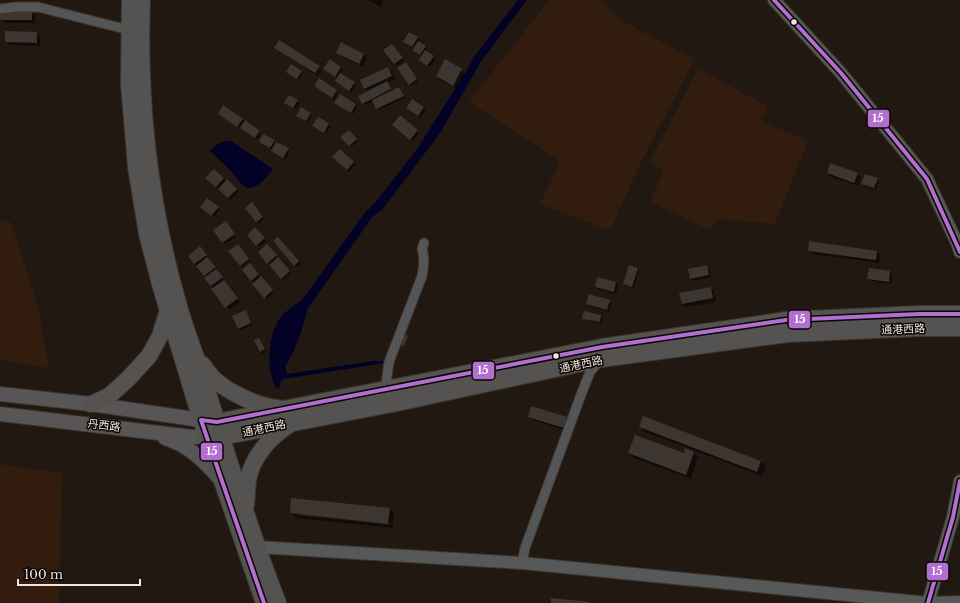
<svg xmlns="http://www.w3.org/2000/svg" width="960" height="603" font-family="'Libre Baskerville','Noto Sans SC',serif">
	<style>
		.built { fill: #311c0e }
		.water { fill: #030226 }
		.shadow { fill: #0007 }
		.building { fill: #3d3530 }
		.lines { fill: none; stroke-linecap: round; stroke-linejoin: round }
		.street-casing { stroke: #3c352f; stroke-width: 11 }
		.secondary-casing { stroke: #3c352f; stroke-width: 14 }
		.primary-casing { stroke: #3c352f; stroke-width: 16 }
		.highway-casing { stroke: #3c352f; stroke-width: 18 }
		.street { stroke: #545557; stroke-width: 9 }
		.secondary { stroke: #575858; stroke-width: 12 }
		.primary { stroke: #575555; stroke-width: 14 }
		.highway { stroke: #545352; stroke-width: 16 }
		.bus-1-casing { stroke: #0a0502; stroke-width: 7 }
		.bus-1 { stroke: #b36fd0; stroke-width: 4 }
		.bus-dot { fill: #f1e5de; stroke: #0a0502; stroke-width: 1.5 }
		.labels { text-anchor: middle; stroke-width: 3; stroke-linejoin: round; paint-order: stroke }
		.street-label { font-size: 11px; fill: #f1e5de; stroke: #0a0502 }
		.line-badge { stroke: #0a0502; stroke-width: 1.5 }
		.badge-label { font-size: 11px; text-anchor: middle; font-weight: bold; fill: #fff }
	</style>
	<rect width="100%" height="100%" fill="#211811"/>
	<!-- built -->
	<path class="built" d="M549 0H601L622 21 695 59 641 162 610 231 540 204 560 161 469 102Z
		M698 69 768 106 761 120 808 141 775 224 717 219 710 230 650 202 664 171 649 163Z
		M0 220 11 222 38 307 49 368 0 360Z
		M0 464 62 473 59 603H0Z"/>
	<!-- water -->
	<path class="water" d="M518 0H527L480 63 440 133 382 210 373 216 308 308 301 332 294 350 285 367 287 374 373 361H386L385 363 283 379 281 381 279 388H276C266 372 268 338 278 321 284 312 293 306 302 300L366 211 375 203 417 149 467 70 473 58Z
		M224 141H231L273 169C268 176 255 192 246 187 240 184 235 176 231 171 224 164 217 157 210 151L216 145Z"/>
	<!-- shadow -->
	<path class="shadow" d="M367 0H383L381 7Z
		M1 12H32L35 15V23H4L1 20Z
		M37 33 40 37V46L9 45 6 41Z
		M410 33 420 40 418 42 427 49 425 52 436 59 430 67 422 62V57L406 44Z
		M342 43 364 54 367 58 363 67 340 56 337 52Z
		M394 47 404 60 397 66 385 50Z
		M275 48 319 66 322 70 318 76Z
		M330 61 343 70 340 74 356 85 352 92 338 83V78L327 71Z
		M408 66 418 82 411 86 409 84Z
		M388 68 391 71 395 79 387 83 392 92 399 88 405 98 379 110 374 101 365 105 363 103 368 92 365 88Z
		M461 70 465 73 456 88 440 80 437 76Z
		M301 72 303 74 299 80 289 74Z
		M319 80 338 93 334 100 315 86Z
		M290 96 300 103 296 109 288 104Z
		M412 100 426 110 420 118 409 110Z
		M338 105H355L357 107 353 114Z
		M224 107 259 131 261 133 258 139 221 116Z
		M310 114 312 116 308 122 300 117Z
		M400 117 419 133 413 141 395 127Z
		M318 118 331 126 326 134 314 126Z
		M349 131 358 141 351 147 342 137Z
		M274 141 290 151 286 159 274 153 272 151 273 150 260 142Z
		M340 150 356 164 349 172 333 157Z
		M214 170 239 191 231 200 206 178Z
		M828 173 857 174 861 177 858 186 831 177Z
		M877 179 879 181 876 190 864 186 862 184Z
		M254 205 264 219 259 224 257 222Z
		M218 207 220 209 214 217 203 209Z
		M228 224 236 237 225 244 223 242Z
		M255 229 266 241 259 247 248 235Z
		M278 238 301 264 297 267 274 241Z
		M240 247 250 261 242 267 240 265Z
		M269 247 291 274 283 280 268 263Z
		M202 250 240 302 229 310 189 256Z
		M809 250 877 252 880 255 879 263 812 254Z
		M252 267 274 293 267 299 243 270Z
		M707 267 709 269 711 277 693 281 690 279Z
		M637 269 639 271 634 288 626 286 624 284Z
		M890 272 892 274 891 284 870 281 868 279Z
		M598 279 616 283 618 285 616 294 598 289 596 287Z
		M711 288 714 292 716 302 686 307 682 304Z
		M609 301 611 303 609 312 589 306 587 304Z
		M245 311 253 325 240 330 238 328Z
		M601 316 603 318 601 324 585 320 583 318Z
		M259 339 266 352 263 354 260 352Z
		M529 417 567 418 570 421 567 431 533 420Z
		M644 418 761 461 766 466 762 476 645 432 640 427Z
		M686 450 694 453 698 457 691 479 634 458 629 453 684 455Z
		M390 509 394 514 393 523 295 513V515L393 525V528L296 518 291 513Z"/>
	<!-- building -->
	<path class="building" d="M0 11H32V20H0Z
		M5 31 37 32V43L5 42Z
		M409 32 418 37 412 47 403 42Z
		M279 40 320 66 315 73 274 48Z
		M418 41 426 46 420 55 412 50Z
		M341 42 364 54 359 64 336 53Z
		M392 44 403 58 394 64 383 50Z
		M425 50 434 56 427 66 419 60Z
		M330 59 341 67 335 77 323 69Z
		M445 59 462 69 453 86 436 76Z
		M406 62 417 79 409 85 397 68Z
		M291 64 302 71 297 79 286 72Z
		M388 67 392 76 364 89 360 80Z
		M340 73 355 82 349 91 335 81Z
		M319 78 337 90 332 98 314 86Z
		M387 81 391 89 362 104 358 96Z
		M399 87 404 96 376 109 372 100Z
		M340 94 356 104 351 113 334 103Z
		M289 95 298 100 293 108 284 103Z
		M412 99 424 107 418 116 406 108Z
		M223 105 243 119 237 127 218 114Z
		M301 107 311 113 306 121 296 116Z
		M400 115 418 130 410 140 392 125Z
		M318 117 329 123 324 133 312 126Z
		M245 120 260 131 255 138 240 128Z
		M349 130 357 139 349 146 340 137Z
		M263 134 275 140 270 148 259 142Z
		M276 142 289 148 283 158 271 151Z
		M340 149 354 162 347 170 332 157Z
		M830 163 858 173 854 183 827 173Z
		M214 169 224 178 216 187 205 178Z
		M865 174 878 178 874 188 861 184Z
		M227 179 237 189 228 198 218 189Z
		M207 198 219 207 211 216 200 207Z
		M252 202 263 217 256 222 245 208Z
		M226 221 235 234 222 243 213 230Z
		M255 227 265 238 256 246 247 235Z
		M278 237 299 261 294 266 273 241Z
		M809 241 877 251 876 260 808 251Z
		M238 244 249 259 240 266 228 251Z
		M267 244 277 255 267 264 258 252Z
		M200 246 207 255 194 264 188 256Z
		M207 257 216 267 204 276 196 266Z
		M278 257 290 271 281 279 269 265Z
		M250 263 259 274 251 281 242 270Z
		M629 265 638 268 632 287 623 284Z
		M707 265 709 275 690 279 688 269Z
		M869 268 890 271 889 282 867 279Z
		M216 269 223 277 211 286 204 278Z
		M261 276 273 290 264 298 252 284Z
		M597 277 616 282 614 292 595 287Z
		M224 280 238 298 225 308 211 289Z
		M711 287 713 298 682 304 679 293Z
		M589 294 610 300 607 310 586 304Z
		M246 310 251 323 238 329 232 316Z
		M584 311 601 315 600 322 582 319Z
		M404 334 408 336 404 346 399 344Z
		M259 338 265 349 260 352 254 340Z
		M531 406 567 417 564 428 528 417Z
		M643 416 761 461 757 472 639 427Z
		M635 435 684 453 685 448 694 452 686 475 628 453Z
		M291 498 390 508 388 524 290 513Z
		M551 598 590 602V603H551Z"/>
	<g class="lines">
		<defs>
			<path id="street" d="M0 9 16 7H38L129 30
				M385 390 389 362 422 276C424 266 425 258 422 249L424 243
				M522 563 525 548 582 392 590 372 600 360"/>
			<path id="secondary" d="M774 0 841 73 927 179 957 243 960 252
				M257 547 522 563 928 603 960 602
				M928 603 953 517 960 481"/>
			<path id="primary" d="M0 394 91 404 201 420
				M0 414 192 437 208 436
				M165 438C189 445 205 462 221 480"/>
			<path id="highway" d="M130 0 129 84 136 167 147 234 160 284 201 420 264 603
				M142 0C138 102 150 205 178 303 186 332 198 361 207 390 229 461 251 533 278 603
				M202 364C205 368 209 374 213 378 227 392 259 407 278 408
				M91 404 109 396 128 379 149 356 160 336 168 310
				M201 420 217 422 602 347 786 320 919 314H960
				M208 436 221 437 402 402 601 359 788 334 920 328H960
				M246 505C247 496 247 488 248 480 252 457 270 437 289 425"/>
		</defs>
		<!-- street casing -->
		<use href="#street" class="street-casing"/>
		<!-- secondary casing -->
		<use href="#secondary" class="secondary-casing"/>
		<!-- primary casing -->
		<use href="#primary" class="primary-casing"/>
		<!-- highway casing -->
		<use href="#highway" class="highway-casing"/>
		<!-- street -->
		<use href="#street" class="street"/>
		<!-- secondary -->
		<use href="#secondary" class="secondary"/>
		<!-- primary -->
		<use href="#primary" class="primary"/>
		<!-- highway -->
		<use href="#highway" class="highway"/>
		<defs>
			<path id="bus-1" d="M774 0 841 73 927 179 960 252
				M264 603 201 420 217 422 602 347 786 320 919 314H960
				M928 603 953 517 960 481"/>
		</defs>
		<!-- bus-1 casing -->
		<use href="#bus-1" class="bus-1-casing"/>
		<!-- bus-1 -->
		<use href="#bus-1" class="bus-1"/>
	</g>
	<!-- markers -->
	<g class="bus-dot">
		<circle cx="794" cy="22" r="3.5"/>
		<circle cx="556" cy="356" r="3.5"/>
	</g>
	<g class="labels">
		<!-- street labels -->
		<g class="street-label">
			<text transform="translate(903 329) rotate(-2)" y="4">通港西路</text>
			<text transform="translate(581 364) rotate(-12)" y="4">通港西路</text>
			<text transform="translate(104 425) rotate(7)" y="4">丹西路</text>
			<text transform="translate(264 428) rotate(-12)" y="4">通港西路</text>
		</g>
	</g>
	<g class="line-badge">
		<rect x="867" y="109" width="23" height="19" rx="4" fill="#b36fd0"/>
		<rect x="788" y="310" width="23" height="19" rx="4" fill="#b36fd0"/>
		<rect x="472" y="361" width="23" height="19" rx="4" fill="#b36fd0"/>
		<rect x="200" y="442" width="23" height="19" rx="4" fill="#b36fd0"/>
		<rect x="926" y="562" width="23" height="19" rx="4" fill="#b36fd0"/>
	</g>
	<g class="badge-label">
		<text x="878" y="122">15</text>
		<text x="800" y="323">15</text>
		<text x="483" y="374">15</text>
		<text x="212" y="455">15</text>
		<text x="937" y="575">15</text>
	</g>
	<!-- scale -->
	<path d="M18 579v6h122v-6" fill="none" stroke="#f1e5de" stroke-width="2"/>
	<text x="24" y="579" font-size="12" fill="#f1e5de" stroke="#0a0502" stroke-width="3" paint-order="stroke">100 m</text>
</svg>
